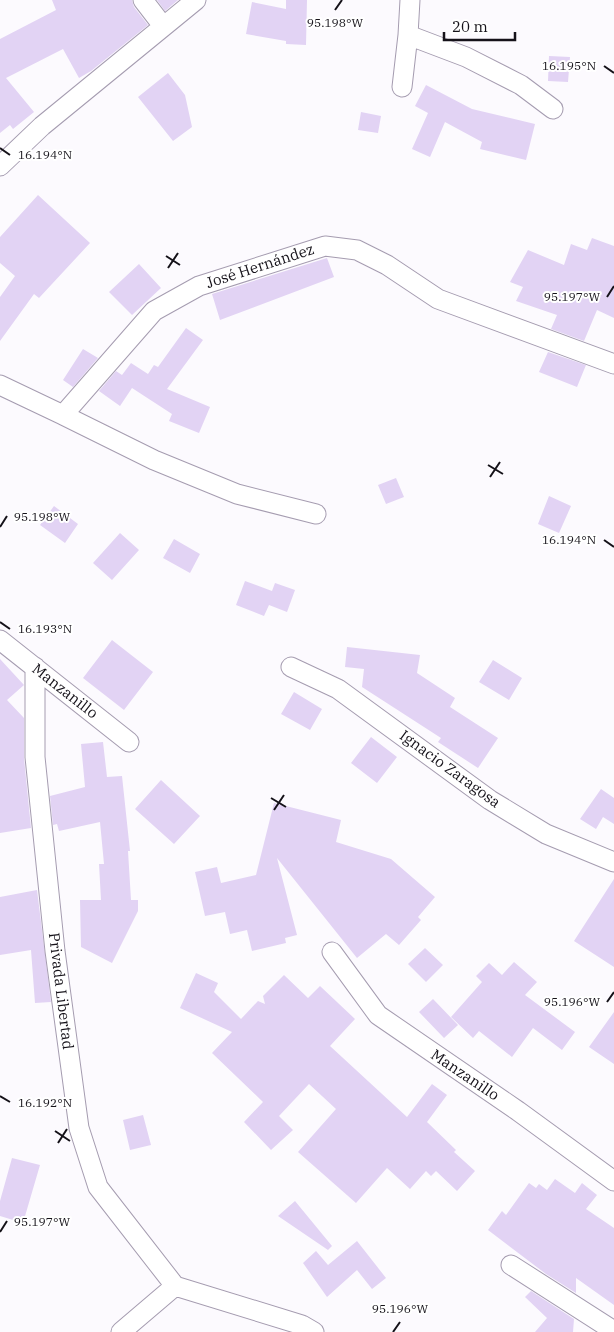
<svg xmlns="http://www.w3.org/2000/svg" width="614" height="1332" font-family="'IBM Plex Serif',serif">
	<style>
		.building { fill: #e2d3f4 }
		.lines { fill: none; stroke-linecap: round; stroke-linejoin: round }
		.minor-casing { stroke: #a59cb0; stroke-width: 21 }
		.minor { stroke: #fff; stroke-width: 19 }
		.ticks { fill: none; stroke: #151219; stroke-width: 2 }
		.labels { text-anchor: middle; stroke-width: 4; stroke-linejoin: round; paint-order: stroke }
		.street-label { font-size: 15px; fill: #151219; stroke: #fff }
		.ticks-label { font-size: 12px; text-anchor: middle; fill: #151219; stroke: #fff; stroke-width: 4; stroke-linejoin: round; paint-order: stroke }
	</style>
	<rect width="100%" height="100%" fill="#fcfafe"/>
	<!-- building -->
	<path class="building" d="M52 0H132L134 7 148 25 91 71 79 78 63 49 6 78 34 112 13 129 10 125 0 133V39L56 10Z
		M157 0H178L165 11Z
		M286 0H307L306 45 286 44V41L246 34 252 2 286 9Z
		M549 56 570 57 568 82 548 81Z
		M168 73 185 95 192 127 173 141 138 97Z
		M426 85 472 109 535 124 526 160 480 149 482 142 445 122 430 157 412 149 428 113 415 106Z
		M361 112 381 116 378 133 358 130Z
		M38 195 90 243 39 298 34 294 0 341V297L15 276 0 263V237Z
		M592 238 614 246V318L597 310 584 341 551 329 557 315 516 301 523 287 510 282 528 250 564 265 571 244 587 250Z
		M327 258 334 277 220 320 212 294Z
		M139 264 161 288 132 315 109 292Z
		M186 328 203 340 167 389 210 407 199 433 169 421 172 414 132 388 120 406 99 391 116 371 122 375 131 363 148 374 154 365 158 367Z
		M83 349 98 358 73 387 63 380Z
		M548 352 586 365 577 387 539 372Z
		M396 478 404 497 386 504 378 485Z
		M549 496 571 506 559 533 538 524Z
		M54 506 78 524 65 543 40 525Z
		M120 533 139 550 112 580 93 563Z
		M174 539 200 554 190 573 163 558Z
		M245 581 272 591 275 583 295 590 287 612 269 605 264 616 236 605Z
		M112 640 153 672 124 710 83 678Z
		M347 647 420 655 417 673 455 698 450 707 498 738 478 768 438 742 441 738 362 687 364 669 345 667Z
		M0 659 24 685 7 700 24 718V758L31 828 0 833Z
		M493 660 522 678 509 700 479 682Z
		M294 692 322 709 310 730 281 714Z
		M371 737 397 757 377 783 351 763Z
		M103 742 107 777 122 776 130 851H128L131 900H138V911L112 963 81 947 80 900H101L99 864H104L100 822 59 831 57 824 53 825 50 796 85 787 81 744Z
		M161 780 200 816 174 844 135 809Z
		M601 789 614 798V824L603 817 596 829 580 819Z
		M274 803 341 820 336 842 391 859 435 897 418 917 421 920 399 945 386 934 357 958 277 858 297 935 285 938 286 943 252 951 247 930 230 934 225 912 205 916 195 872 217 867 221 883 256 875Z
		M614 879V967L574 941Z
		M37 890 51 1002 35 1003 31 950 0 955V897Z
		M425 948 443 965 426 982 408 964Z
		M514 962 537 982 525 995 575 1032 562 1050 533 1028 512 1057 479 1031 473 1038 451 1017 482 982 476 976 489 963 502 975Z
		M196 973 218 983 214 992 241 1019 258 1001 265 1004 263 996 284 975 308 998 320 986 355 1019 330 1046 407 1117 432 1084 447 1095 427 1122 456 1150 454 1152 475 1171 457 1191 436 1171 431 1176 426 1171 410 1189 387 1168 356 1203 298 1152 336 1109 309 1084 279 1116 293 1130 271 1150 244 1122 263 1102 212 1053 232 1032 180 1008Z
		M433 999 458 1025 444 1038 419 1012Z
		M614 1012V1064L589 1047Z
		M143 1115 151 1145 130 1150 123 1120Z
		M12 1158 40 1165 23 1223 0 1216V1201Z
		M555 1179 575 1193 582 1183 597 1195 586 1209 614 1228V1305L576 1278V1293L546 1274 488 1230 502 1211 506 1215 529 1183 536 1188 539 1184 547 1190Z
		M295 1201 332 1246 328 1250 278 1216Z
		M357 1241 386 1278 372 1289 357 1270 327 1297 303 1263 316 1251 328 1265Z
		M531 1291 574 1319 573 1332H535L547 1318 525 1297Z"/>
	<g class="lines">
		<defs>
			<path id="minor" d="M143 0 163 26
				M408 35 466 57 521 85 553 109
				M402 87 408 35 410 0
				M0 166 42 126 196 0
				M0 385 63 415 154 311 199 286 325 246 357 250 387 265 438 299 614 364
				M63 415 154 460 237 494 316 514
				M0 640 129 742
				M35 667V757L55 951 79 1128 98 1187 175 1286
				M291 667 338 689 490 800 546 834 614 862
				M332 952 378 1015 518 1111 614 1181
				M511 1265 614 1331
				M175 1286 302 1325 314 1332
				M121 1332 175 1286"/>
		</defs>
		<!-- minor casing -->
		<use href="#minor" class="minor-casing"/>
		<!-- minor -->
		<use href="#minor" class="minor"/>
	</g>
	<!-- ticks -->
	<path class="ticks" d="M335 10 342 0M604 66 614 73M0 148 10 155M166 256 180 265M168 268 178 253M607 297 614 286M488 465 503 474M490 477 500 462M0 527 7 516M604 540 614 547M0 622 10 629M271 798 286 807M274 810 284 795M607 1002 614 992M0 1096 10 1102M55 1131 70 1141M58 1143 67 1129M0 1232 7 1221M393 1332 400 1322"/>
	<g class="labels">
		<!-- street labels -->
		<g class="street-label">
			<text transform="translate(260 266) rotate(-18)" y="5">José Hernández</text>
			<text transform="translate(65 691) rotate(38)" y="5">Manzanillo</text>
			<text transform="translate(450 769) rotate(36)" y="5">Ignacio Zaragosa</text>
			<text transform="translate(61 991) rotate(83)" y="5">Privada Libertad</text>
			<text transform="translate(465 1075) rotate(34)" y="5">Manzanillo</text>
		</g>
	</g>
	<g class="ticks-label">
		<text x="335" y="27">95.198°W</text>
		<text x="569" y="70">16.195°N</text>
		<text x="45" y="159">16.194°N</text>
		<text x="572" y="301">95.197°W</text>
		<text x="42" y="521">95.198°W</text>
		<text x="569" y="544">16.194°N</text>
		<text x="45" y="633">16.193°N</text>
		<text x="572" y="1006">95.196°W</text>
		<text x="45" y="1107">16.192°N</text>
		<text x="42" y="1226">95.197°W</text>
		<text x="400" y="1313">95.196°W</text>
	</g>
	<!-- scale -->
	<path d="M444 32v8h71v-8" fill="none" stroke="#151219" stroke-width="2.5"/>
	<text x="452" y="32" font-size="15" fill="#151219" stroke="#ffffff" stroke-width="4" paint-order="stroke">20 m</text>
</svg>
